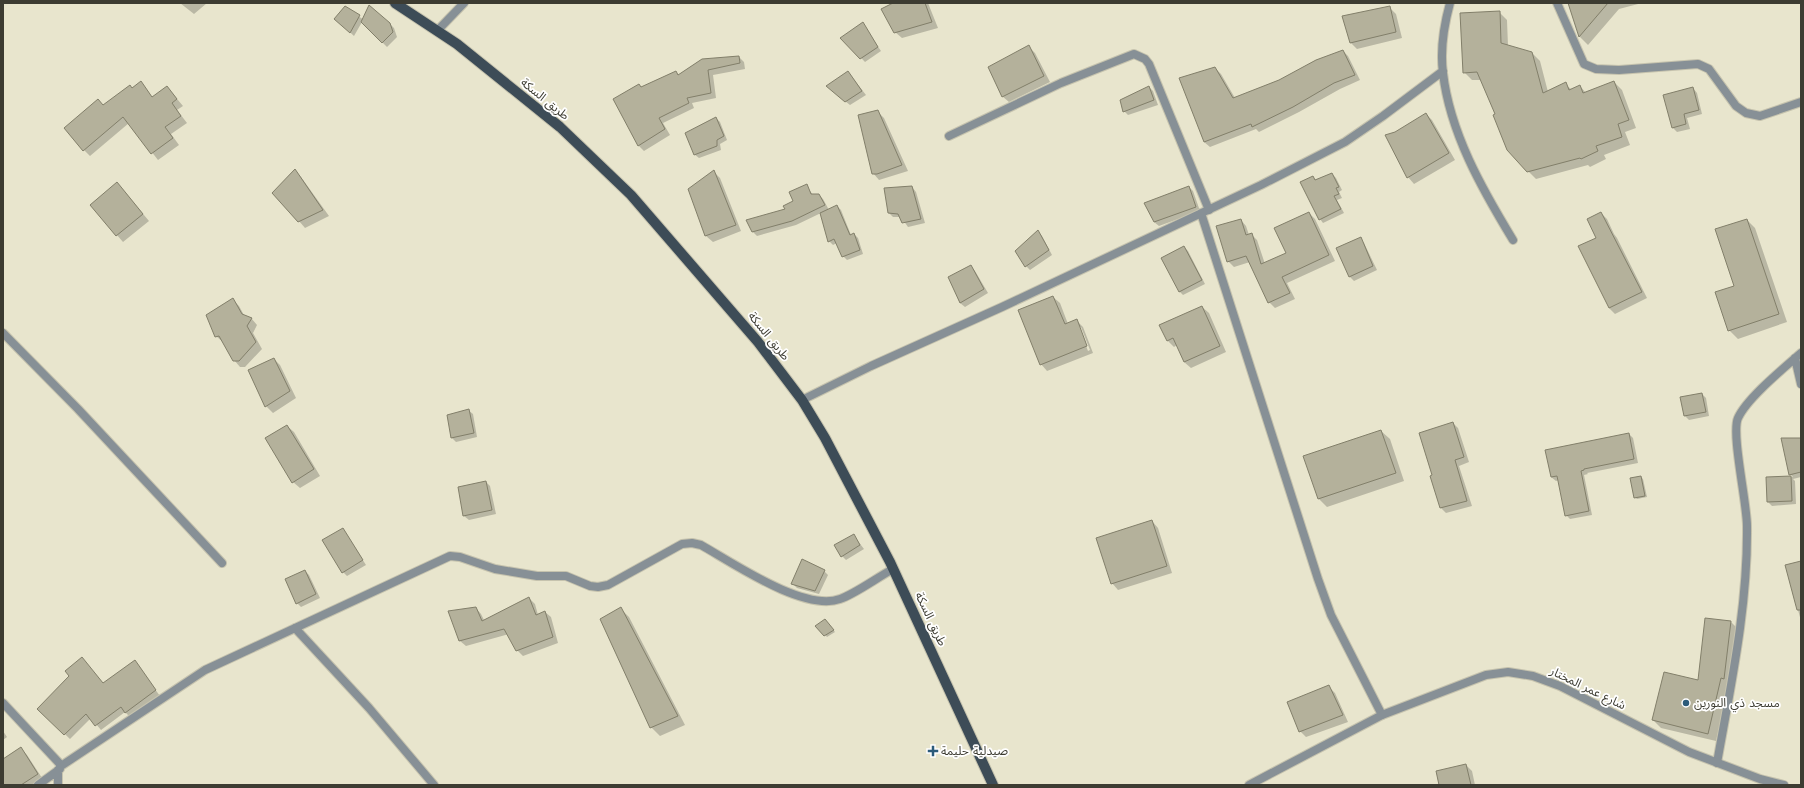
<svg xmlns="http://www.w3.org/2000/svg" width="1804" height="788" font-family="'Work Sans','Noto Sans Arabic',sans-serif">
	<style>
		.shadow { fill: #0003; fill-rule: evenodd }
		.building { fill: #b4b19b; stroke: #827f6a }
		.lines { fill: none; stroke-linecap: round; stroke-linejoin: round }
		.minor-casing { stroke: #c6c3ae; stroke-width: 10 }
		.tertiary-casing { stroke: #c6c3ae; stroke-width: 10 }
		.primary-casing { stroke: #c6c3ae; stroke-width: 12 }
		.minor { stroke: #879096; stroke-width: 8 }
		.tertiary { stroke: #879096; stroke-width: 8 }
		.primary { stroke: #3d4c57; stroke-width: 10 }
		.poi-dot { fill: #2c5b7a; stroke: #fff; stroke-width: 1.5 }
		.labels { text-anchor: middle; stroke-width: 3.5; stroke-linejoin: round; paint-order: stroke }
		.street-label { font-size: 12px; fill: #3d3c32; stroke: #fff }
		.poi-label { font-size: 12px; fill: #3d3c32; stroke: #fff; text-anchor: start }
	</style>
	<rect width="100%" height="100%" fill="#e8e5cd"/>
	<!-- shadow -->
	<path class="shadow" d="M180 3H207L194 14Z
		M895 3H928L938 28 902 38 895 32Z
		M1569 3H1642L1619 9 1588 45 1580 37Z
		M345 7 364 20 389 23 394 28 397 37 387 47 362 22 354 36 340 23Z
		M1389 7 1396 14 1402 38 1357 49 1351 43Z
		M1499 12 1507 20 1508 46 1532 53 1540 61 1548 92 1565 84 1572 90 1580 86 1586 93 1614 82 1622 90 1636 128 1625 132 1630 145 1604 155 1606 159 1590 167 1588 165 1536 179 1528 171 1497 115 1482 80H1472L1464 72Z
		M862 23 881 51 865 62 842 38Z
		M1028 46 1035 53 1050 82 1009 102 1002 96Z
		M1343 51 1348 56 1360 80 1340 89 1299 112 1259 132 1256 129 1210 147 1204 142 1215 68 1221 74 1235 98 1279 81Z
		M739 57 744 62 745 69 713 75 716 98 692 103 694 108 663 123 670 135 644 151 639 146 614 100 639 85 642 88 676 72 679 75Z
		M848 72 866 95 850 105 831 90Z
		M140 83 153 98 167 87 183 106 177 110 187 123 171 134 179 145 158 160 129 123 90 156 84 150 103 106Z
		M1149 87 1153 91 1158 105 1128 115 1124 111Z
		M1693 88 1697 93 1702 114 1687 118 1690 129 1677 132 1673 128Z
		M877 111 884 118 908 171 879 180 873 173Z
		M1426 114 1432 120 1455 160 1414 184 1408 177 1396 133Z
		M716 118 720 122 727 140 720 144 721 150 699 158 694 154Z
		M295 171 301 177 329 216 305 228 299 221Z
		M714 172 720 178 741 231 713 242 706 236 689 189Z
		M1332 174 1336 178 1342 190 1339 192 1342 198 1337 200 1344 213 1323 223 1320 219 1313 177 1316 180Z
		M806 185 813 195H819L823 199 829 210 837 206 841 210 851 235 854 234 858 238 863 254 847 260 843 256 837 243 833 245 829 241 821 213 796 225 757 236 753 232 786 210Z
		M912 187 916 192 925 223 908 227 901 217H893L889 213Z
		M1189 187 1193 191 1200 211 1159 226 1154 222Z
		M123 190 149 221 123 242 91 205Z
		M1309 213 1315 219 1335 261 1287 283 1295 299 1275 308 1269 302 1250 262 1234 267 1228 261 1241 220 1246 226 1249 235 1251 234 1257 240 1265 264 1287 253Z
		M1601 213 1607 219 1614 234 1617 238 1647 298 1615 314 1609 308 1597 238Z
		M1747 220 1755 228 1787 322 1738 339 1729 330Z
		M1038 232 1042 236 1052 255 1030 270 1026 266Z
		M1360 238 1364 243 1377 270 1354 281 1350 277 1337 249Z
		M1184 247 1188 251 1205 284 1183 295 1179 291Z
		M971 266 975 271 988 293 965 307 960 303 949 278Z
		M1053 297 1060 303 1068 324 1076 320 1083 327 1093 353 1047 371 1041 364ZM1079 327H1081L1090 350 1088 351Z
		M233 300 239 306 245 317 251 318 257 325 253 333 262 349 245 367H240L234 360 224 343 216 336Z
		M1202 307 1209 313 1226 352 1191 368 1184 362 1177 345 1174 347 1168 341Z
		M274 359 280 365 296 398 273 413 266 406Z
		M1702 394 1706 398 1709 416 1689 420 1685 416Z
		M468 410 473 414 477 437 456 442 452 438 448 416Z
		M1453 423 1458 428 1469 462 1459 466 1472 506 1446 513 1441 508 1431 476H1433Z
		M287 426 294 432 320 476 300 488 293 482Z
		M1381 431 1390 439 1404 481 1327 507 1318 498Z
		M1629 434 1633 438 1638 463 1587 473 1588 474 1584 475 1592 515 1570 519 1566 515 1559 480 1556 481 1551 477 1546 451Z
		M1801 439V477L1793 479 1795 481 1796 504 1772 506 1768 502 1767 478 1793 477 1790 474Z
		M1641 477 1643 479 1647 497 1637 499 1635 497Z
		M486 482 490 486 496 514 469 520 464 516Z
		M1152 521 1158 528 1172 573 1118 590 1112 583Z
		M343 529 366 565 347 576 343 572Z
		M854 536 864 549 846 560 842 556Z
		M1801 562V621L1786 566Z
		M305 571 309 575 320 598 301 607 297 603Z
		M824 571 828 575 819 594 797 588 792 583Z
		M529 598 535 604 538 615 545 612 551 617 558 643 523 656 517 650 509 634 466 646 460 641 476 608 481 614 484 620Z
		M620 608 629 617 685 725 660 736 651 727Z
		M827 622 835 632 827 637 817 626Z
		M1731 622 1739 630 1729 686 1716 741 1661 728 1653 720 1699 682Z
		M135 662 160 696 130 717 125 712 101 730 91 718 70 739 39 709 103 684Z
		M1329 687 1335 693 1348 722 1306 737 1300 731Z
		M3 731 7 737 3 740Z
		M20 748 27 755 44 781 37 785H4L3 783V760Z
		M1466 765 1472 771 1475 785H1440Z"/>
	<!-- building -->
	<path class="building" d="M893 3H925L932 22 894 33 881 9Z
		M1568 3H1608L1579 37Z
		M369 5 390 23 393 32 382 43 361 22Z
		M345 6 360 15 350 33 334 19Z
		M1390 6 1396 32 1350 43 1342 16Z
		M1500 11 1501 43 1532 52 1543 93 1566 82 1569 90 1580 85 1583 93 1614 81 1629 120 1618 124 1622 137 1596 146 1598 151 1581 159 1580 158 1527 172 1507 150 1493 115 1495 114 1477 72 1463 73 1460 13Z
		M863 22 878 47 860 59 840 38Z
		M1029 45 1044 76 1002 97 988 67Z
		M1343 50 1355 75 1334 83 1293 107 1252 127 1251 124 1204 142 1179 78 1215 67 1233 98 1279 80 1316 60Z
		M739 56 740 63 708 70 711 93 687 98 689 103 659 118 665 129 638 146 613 99 639 84 641 87 676 71 678 75 702 59Z
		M848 71 862 91 845 102 826 86Z
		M141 81 152 97 167 86 177 99 172 103 181 116 165 127 173 138 151 154 123 117 83 151 64 128 98 99 103 105 130 85 132 88Z
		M1149 86 1154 100 1123 112 1120 100Z
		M1693 87 1699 110 1684 114 1686 124 1672 128 1663 95Z
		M878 110 902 165 877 174H872L858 115Z
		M1426 113 1449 153 1407 178 1385 135 1395 132Z
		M716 117 724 136 717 140V146L694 155 685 133Z
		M295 169 323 210 298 222 272 193Z
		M714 170 736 225 705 236 688 189Z
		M1332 173 1339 187 1336 188 1339 194 1334 196 1341 209 1319 220 1300 182 1313 176 1315 180Z
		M117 182 143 214 116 236 90 205Z
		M807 184 811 194H819L825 205 792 221 752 232 746 220 785 209 783 206 793 201 789 192Z
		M912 186 921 219 902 223 898 214 888 213 884 188Z
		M1189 186 1196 207 1154 222 1144 203Z
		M837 205 850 235 854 233 860 250 842 257 834 239 828 242 820 213Z
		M1309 212 1329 255 1282 277 1290 293 1268 303 1246 256 1227 262 1216 226 1241 219 1246 235 1252 233 1261 264 1286 253 1274 228Z
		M1601 212 1642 292 1609 308 1578 246 1596 238 1587 219Z
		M1747 219 1779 314 1728 331 1715 292 1734 286 1715 229Z
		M1038 230 1049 250 1025 267 1015 251Z
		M1361 237 1373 266 1349 277 1336 248Z
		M1184 246 1202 280 1179 292 1161 258Z
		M971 265 984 289 960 303 948 277Z
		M1053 296 1065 324 1077 319 1087 346 1040 365 1018 310Z
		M233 298 242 314 252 318 247 326 256 342 239 361H233L219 336 215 337 206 315Z
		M1202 306 1220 346 1184 362 1173 338 1167 341 1159 325Z
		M274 358 290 391 265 407 248 370Z
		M1702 393 1706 412 1684 416 1680 397Z
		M469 409 474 433 451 438 447 415Z
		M1453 422 1464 457 1455 460 1467 501 1440 508 1430 476 1432 475 1419 433Z
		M287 425 314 469 292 483 265 438Z
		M1381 430 1396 473 1318 499 1303 456Z
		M1629 433 1634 459 1584 469V470L1581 471 1589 511 1565 516 1557 476 1551 477 1545 450Z
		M1781 438H1801V472L1789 475Z
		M1641 476 1645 496 1634 498 1630 478Z
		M1791 476 1792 501 1767 502 1766 477Z
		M486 481 492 510 463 516 458 487Z
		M1152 520 1167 566 1111 584 1096 538Z
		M343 528 363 560 342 573 322 540Z
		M854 534 860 545 841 557 834 545Z
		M802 559 825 570 815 591 791 584Z
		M1801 561V610H1797L1785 565Z
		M305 570 316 594 296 604 285 579Z
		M529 597 536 615 545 611 553 637 516 651 504 629 459 641 448 611 476 607 482 621Z
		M621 607 678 716 650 728 600 619Z
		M1705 618 1731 621 1724 679 1721 678 1708 734 1652 720 1664 672 1698 680Z
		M825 619 834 630 824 636 815 626Z
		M82 657 103 683 135 660 156 690 125 713 121 707 95 726 86 714 64 735 37 709 69 676 65 671Z
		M1329 685 1343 715 1299 732 1287 702Z
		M21 747 38 774 21 785H3V759Z
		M1466 764 1471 785H1439L1436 771Z"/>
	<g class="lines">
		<defs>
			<path id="minor" d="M1450 3C1444 25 1440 50 1443 73 1450 133 1482 189 1513 240
				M1557 3 1584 64 1596 69 1619 70 1698 64 1709 69 1736 106 1746 113 1760 116 1801 102
				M437 31 464 3
				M949 136 1061 83 1134 54 1145 59 1149 64 1209 210
				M1201 213 1318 579 1331 615 1382 715
				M3 333 78 409 222 563
				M1795 358 1801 384
				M802 400 871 366 1002 307 1261 185 1345 142 1383 116 1443 71
				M295 628 369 708 434 785
				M3 703 60 764V769L38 785
				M1717 763C1731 684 1748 606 1747 526 1747 503 1731 433 1738 418 1747 398 1784 368 1801 353
				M61 766 205 670 450 556 460 557 495 569 537 576H566L590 586 598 587 608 585 682 544 692 543 701 545C733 563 804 612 840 599 855 594 878 577 893 569
				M58 785V770"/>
			<path id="tertiary" d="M1249 785 1382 715 1486 675 1508 672 1533 676 1560 686 1689 752 1760 779 1784 785"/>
			<path id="primary" d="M395 3 457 44 560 127 631 195 758 342 802 400 825 438 890 562 993 785"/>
		</defs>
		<!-- minor casing -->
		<use href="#minor" class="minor-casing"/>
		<!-- tertiary casing -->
		<use href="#tertiary" class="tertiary-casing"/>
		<!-- primary casing -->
		<use href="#primary" class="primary-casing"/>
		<!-- minor -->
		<use href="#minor" class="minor"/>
		<!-- tertiary -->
		<use href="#tertiary" class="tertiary"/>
		<!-- primary -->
		<use href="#primary" class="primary"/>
	</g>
	<!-- markers -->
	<g class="poi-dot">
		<circle cx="1686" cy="703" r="4"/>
		<path d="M931 745h4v4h4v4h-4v4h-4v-4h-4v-4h4z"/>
	</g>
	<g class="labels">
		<!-- street labels -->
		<g class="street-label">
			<text transform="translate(545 99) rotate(39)" y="4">طريق السكة</text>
			<text transform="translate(769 336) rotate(51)" y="4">طريق السكة</text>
			<text transform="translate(931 619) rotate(65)" y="4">طريق السكة</text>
			<text transform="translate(1588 688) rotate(26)" y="4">شارع عمر المختار</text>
		</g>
		<!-- poi labels -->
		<g class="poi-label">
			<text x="1694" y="707">مسجد ذي النورين</text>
			<text x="941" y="755">صيدلية حليمة</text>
		</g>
	</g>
	<!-- border -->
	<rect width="1804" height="788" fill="none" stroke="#3d3c32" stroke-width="8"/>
</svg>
